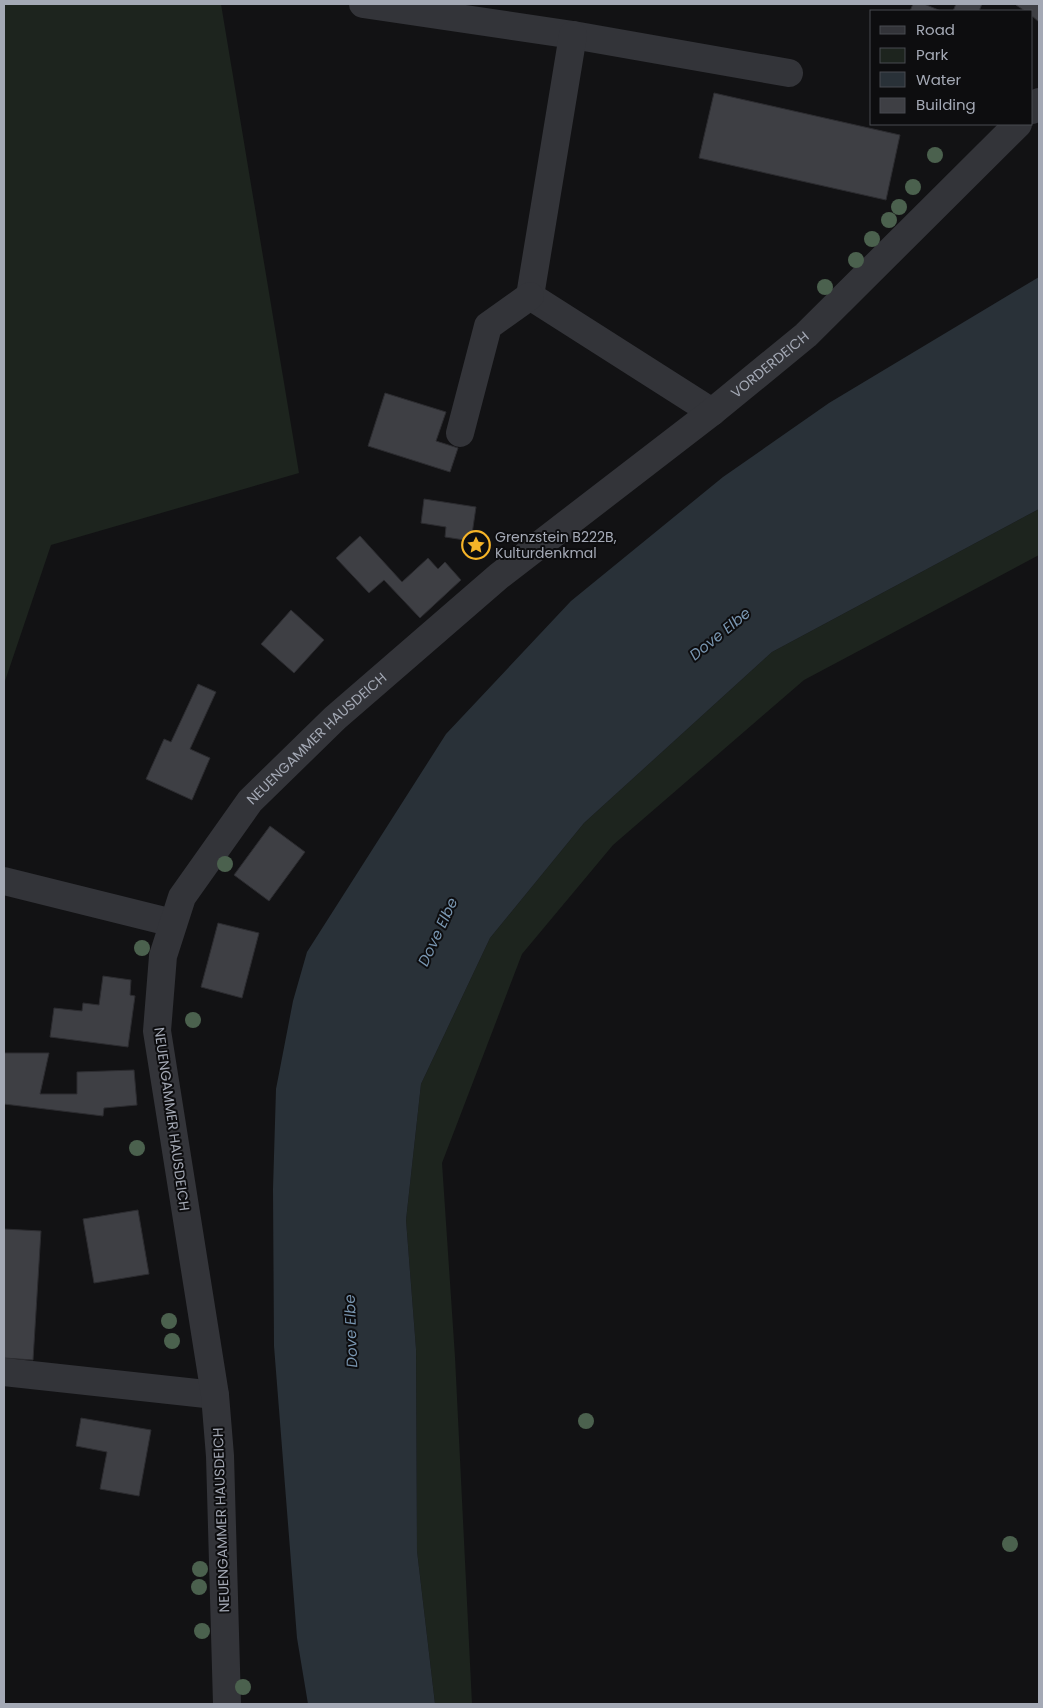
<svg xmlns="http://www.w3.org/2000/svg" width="1043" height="1708" font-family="Poppins,sans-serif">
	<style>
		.green { fill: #1d241e }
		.water { fill: #293138 }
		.building { fill: #3e3f44; stroke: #2c2c30 }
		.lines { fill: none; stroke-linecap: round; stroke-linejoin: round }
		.minor { stroke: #333439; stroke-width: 28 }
		.tree { fill: #4b614e }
		.labels { text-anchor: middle; stroke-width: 4; stroke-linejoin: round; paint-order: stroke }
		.street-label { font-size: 14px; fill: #a4a9b5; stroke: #0d0d0f }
		.poi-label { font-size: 14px; fill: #a4a9b5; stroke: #0d0d0f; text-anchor: start }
		.water-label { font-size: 15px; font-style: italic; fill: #7996b1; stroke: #0d0d0f }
	</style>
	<rect width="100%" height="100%" fill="#121214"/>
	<!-- green -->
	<path class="green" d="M4 4H221L299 473 51 545 4 684Z
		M1039 509V555L804 680 613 845 522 954 442 1163 455 1357 472 1704H435L417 1551 416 1349 406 1220 421 1084 490 938 584 823 772 652Z"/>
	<!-- water -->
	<path class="water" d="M1039 277V509L772 652 584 823 490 938 421 1084 406 1220 416 1349 417 1551 435 1704H308L297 1638 274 1346 273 1189 276 1089 293 1001 307 952 446 734 571 601 723 477 829 403Z"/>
	<!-- building -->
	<path class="building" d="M913 4H924L941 11H910Z
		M956 4H982L979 11H953Z
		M1018 4H1039V22L1032 16V11H1025L1016 5Z
		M714 93 900 135 886 200 699 158Z
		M385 393 446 412 436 441 458 448 450 472 368 446Z
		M424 499 476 507 471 541 445 537 446 527 421 523Z
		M360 536 402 582 428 558 438 569 445 562 461 580 420 618 384 580 369 593 336 558Z
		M291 610 324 640 294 673 261 644Z
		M198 684 216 692 190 749 210 758 192 800 146 779 164 739 171 742Z
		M270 826 305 852 269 901 234 875Z
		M218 923 259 933 242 998 201 987Z
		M103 976 131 980 130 995 135 996 128 1047 50 1037 54 1008 82 1011 83 1003 99 1005Z
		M4 1053H49L40 1094H77V1072L134 1070 137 1105 104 1108 103 1116 4 1104Z
		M138 1210 149 1274 94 1283 83 1219Z
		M4 1229 41 1231 33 1360 4 1358Z
		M81 1418 151 1430 139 1496 100 1489 107 1452 76 1446Z"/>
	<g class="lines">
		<!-- minor -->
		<g class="minor">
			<path d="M363 4 573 35 789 73"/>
			<path d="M573 35 530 296 712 412"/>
			<path d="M1032 110 1039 102"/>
			<path d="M460 433 488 326 530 296"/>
			<path d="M4 881 173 923"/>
			<path d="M4 1372 215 1395"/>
			<path id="s1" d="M227 1704 220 1456 215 1395 157 1031 163 956 182 897 250 801 335 718 499 576 712 412 806 335 1018 124"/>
		</g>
	</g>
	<!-- trees -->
	<g class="tree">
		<circle cx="935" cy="155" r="8"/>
		<circle cx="913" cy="187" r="8"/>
		<circle cx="899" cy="207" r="8"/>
		<circle cx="889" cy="220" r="8"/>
		<circle cx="872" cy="239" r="8"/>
		<circle cx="856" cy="260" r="8"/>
		<circle cx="825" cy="287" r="8"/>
		<circle cx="225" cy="864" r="8"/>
		<circle cx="142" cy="948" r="8"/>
		<circle cx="193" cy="1020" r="8"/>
		<circle cx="137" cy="1148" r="8"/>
		<circle cx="169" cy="1321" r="8"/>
		<circle cx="172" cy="1341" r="8"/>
		<circle cx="586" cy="1421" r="8"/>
		<circle cx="1010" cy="1544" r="8"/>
		<circle cx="200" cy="1569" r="8"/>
		<circle cx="199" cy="1587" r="8"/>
		<circle cx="202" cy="1631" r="8"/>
		<circle cx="243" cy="1687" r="8"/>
	</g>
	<!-- icons -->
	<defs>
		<symbol id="sight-ring" viewBox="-11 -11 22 22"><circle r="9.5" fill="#0d0d0f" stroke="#f6b428" stroke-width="1.5"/><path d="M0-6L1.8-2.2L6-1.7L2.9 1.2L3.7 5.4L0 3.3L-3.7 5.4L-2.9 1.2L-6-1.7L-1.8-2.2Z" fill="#f6b428"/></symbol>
	</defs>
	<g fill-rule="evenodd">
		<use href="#sight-ring" x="460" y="529" width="32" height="32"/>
	</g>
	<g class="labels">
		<!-- street labels -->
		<g class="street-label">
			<text dy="5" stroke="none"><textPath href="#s1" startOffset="1612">VORDERDEICH</textPath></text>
			<text dy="5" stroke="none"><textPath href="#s1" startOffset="1024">NEUENGAMMER HAUSDEICH</textPath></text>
			<text transform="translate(172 1119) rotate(82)" y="5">NEUENGAMMER HAUSDEICH</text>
			<text transform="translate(221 1520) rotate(-92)" y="5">NEUENGAMMER HAUSDEICH</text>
		</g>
		<!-- poi labels -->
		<g class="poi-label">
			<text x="495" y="542">Grenzstein B222B,<tspan x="495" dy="16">Kulturdenkmal</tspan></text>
		</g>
		<!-- water labels -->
		<g class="water-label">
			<text transform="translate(720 634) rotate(-39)" y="5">Dove Elbe</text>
			<text transform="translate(438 932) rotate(-65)" y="5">Dove Elbe</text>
			<text transform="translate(351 1331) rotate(-92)" y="5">Dove Elbe</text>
		</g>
	</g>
	<!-- border -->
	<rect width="1043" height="1708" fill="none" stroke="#a4a9b5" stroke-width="10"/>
	<!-- legend -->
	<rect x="870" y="10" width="162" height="115" fill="#0d0d0f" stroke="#494b51"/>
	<rect x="880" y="26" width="25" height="8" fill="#333439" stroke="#494b51"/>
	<text x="916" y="35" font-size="15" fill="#a4a9b5">Road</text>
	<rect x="880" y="48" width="25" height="15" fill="#1d241e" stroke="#494b51"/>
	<text x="916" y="60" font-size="15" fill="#a4a9b5">Park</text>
	<rect x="880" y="72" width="25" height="15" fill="#293138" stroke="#494b51"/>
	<text x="916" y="85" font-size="15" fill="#a4a9b5">Water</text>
	<rect x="880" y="98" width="25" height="15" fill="#3e3f44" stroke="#494b51"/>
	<text x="916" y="110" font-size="15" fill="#a4a9b5">Building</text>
</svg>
